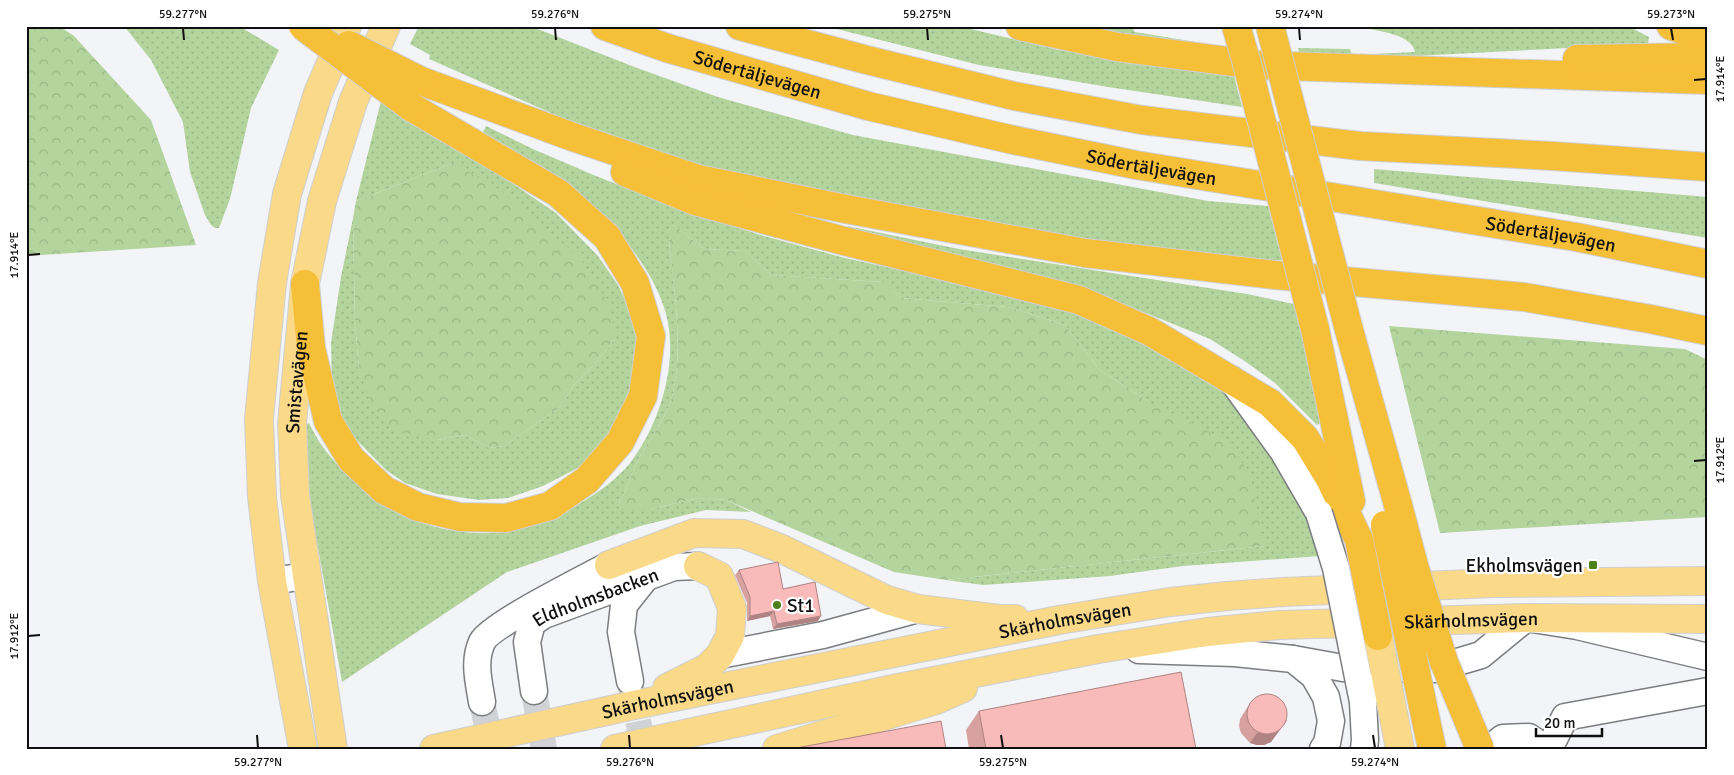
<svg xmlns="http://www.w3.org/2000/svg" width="1734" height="775" font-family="Signika,sans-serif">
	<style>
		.grass { fill: url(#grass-dots) }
		.forest { fill: url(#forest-crowns) }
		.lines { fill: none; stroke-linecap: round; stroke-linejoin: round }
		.minor-tunnel { stroke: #d1d2d5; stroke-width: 26; stroke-dasharray: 26 13; stroke-linecap: butt }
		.minor-casing { stroke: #7c7d80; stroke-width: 29 }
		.major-casing { stroke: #cfcfcf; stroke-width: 30 }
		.highway-casing { stroke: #cfcfcf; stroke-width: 30 }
		.minor { stroke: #fff; stroke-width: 26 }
		.major { stroke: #fad988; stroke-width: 28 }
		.highway { stroke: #f6bf38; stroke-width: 28 }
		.minor-bridge-casing { stroke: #7c7d80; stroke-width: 29; stroke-linecap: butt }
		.major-bridge-casing { stroke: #cfcfcf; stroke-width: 30; stroke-linecap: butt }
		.highway-bridge-casing { stroke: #cfcfcf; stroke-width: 30; stroke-linecap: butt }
		.minor-bridge { stroke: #fff; stroke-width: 26 }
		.major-bridge { stroke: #fad988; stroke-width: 28 }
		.highway-bridge { stroke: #f6bf38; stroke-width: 28 }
		.wall { fill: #d6a19f }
		.shaded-wall { fill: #ae8382 }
		.building { fill: #f9bbb9; stroke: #ae8382 }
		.ticks { fill: none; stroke: #0f0f10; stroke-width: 2 }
		.poi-dot { fill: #4d8219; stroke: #fff; stroke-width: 2 }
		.labels { text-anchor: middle; stroke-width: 4.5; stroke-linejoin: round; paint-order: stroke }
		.street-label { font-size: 19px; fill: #0f0f10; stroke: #fff }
		.poi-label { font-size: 19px; fill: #0f0f10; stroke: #fff; text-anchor: end }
		.neatline { fill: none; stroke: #0f0f10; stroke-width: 2 }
		.ticks-label { font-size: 12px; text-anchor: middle; fill: #0f0f10 }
	</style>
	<defs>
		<pattern id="grass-dots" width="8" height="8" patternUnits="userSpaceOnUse" patternTransform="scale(1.25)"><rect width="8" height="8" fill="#b3d59d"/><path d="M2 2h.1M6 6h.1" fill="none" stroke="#99b686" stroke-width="1.8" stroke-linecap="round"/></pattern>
		<pattern id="forest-crowns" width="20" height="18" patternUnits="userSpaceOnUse" patternTransform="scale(1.25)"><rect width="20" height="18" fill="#b3d59d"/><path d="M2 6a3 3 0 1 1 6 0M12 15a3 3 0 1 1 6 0" fill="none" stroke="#99b686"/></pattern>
	</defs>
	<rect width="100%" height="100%" fill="#f3f4f8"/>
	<!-- grass -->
	<path class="grass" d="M124 26H239L279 50 251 108 230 199 219 228H215L211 225 205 215 190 172 183 122 151 60Z
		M419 26H530L637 68 718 97 853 135 1208 201 1268 206 1282 260 1225 261 943 217 674 160 567 120 429 59 430 55 410 44Z
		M825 26H958L1059 50 1234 76 1242 107 1108 87 979 65Z
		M1085 26 1132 28 1135 32 1226 47 1108 33Z
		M1357 26H1628L1649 37 1648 43 1645 44 1415 56 1301 59 1298 48 1350 49 1352 55 1415 52C1412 33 1374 31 1357 26Z
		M381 101 460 148 556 213 598 256 618 285 627 304 638 345 637 376 625 408 603 447 576 469 543 486 508 498 479 500 437 494 405 483 386 470 341 424 332 383 331 343 341 277 353 218 355 323 359 371 437 440 465 435 489 448 504 446 560 407 574 385 591 368 615 339 453 163 356 201Z
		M486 126 533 149 596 176 687 212 764 236 845 258 937 278 1099 320 1205 376 1234 401 1268 436 1314 526 1320 556 1183 566 1110 576 983 585 946 580 1264 546 1149 402 1100 370 1065 325 1008 307 901 298 882 282 771 275 745 251 704 249 674 225 669 241C674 288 684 351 672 397 665 421 647 441 636 464 630 478 626 492 618 506L650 509 699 498 726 500 751 512 706 510 640 526 507 572 342 682 310 503 304 442 307 424 309 423C322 451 342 471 365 491 409 527 470 542 525 528 546 523 566 513 584 501 600 491 618 478 630 463 660 424 679 362 666 314 660 291 646 268 632 249 593 199 537 164 483 132Z
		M1374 169 1708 197V238L1374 183Z
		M847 226 959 249 1247 294 1294 304 1322 422 1317 425 1275 383 1246 362 1210 339 1136 309 852 230Z"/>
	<!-- forest -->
	<path class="forest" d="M26 26H59L74 36 151 120 196 245 26 256Z
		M453 163 501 191 580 258 611 308 615 339 591 368 574 385 560 407 504 446 489 448 465 435 437 440 393 431 374 408 359 371 355 323 353 218 356 201Z
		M673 224 704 249 745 251 771 275 883 282 901 298 1008 307 1065 325 1100 370 1149 402 1224 439 1250 473 1264 546 946 580 894 572 726 500 699 498 650 509 623 510 618 506C626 492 630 478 636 464 647 441 665 421 672 397 684 351 674 288 669 241Z
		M1389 326 1685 349 1708 360V517L1440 533Z"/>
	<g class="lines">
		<!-- minor-tunnel -->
		<path class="minor-tunnel" d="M630 683 644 749
			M534 691 544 749
			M482 702 492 749"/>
		<defs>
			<g id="minor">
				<path d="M1231 379 1283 451 1319 513"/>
				<path d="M272 581 306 576"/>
				<path d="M1139 650 1235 653 1293 659 1314 676 1326 697 1331 721 1327 743 1323 749"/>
				<path d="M720 655 823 635 918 609"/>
				<path d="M1293 659 1343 668 1434 669 1481 655 1526 618 1577 626 1708 657"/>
				<path d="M630 681 621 632 624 605 647 576"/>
				<path id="s1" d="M534 691 527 642 532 623 544 615 674 567 698 566"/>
				<path d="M482 702C479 683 473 661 482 642 490 625 588 577 609 565"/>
				<path d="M1489 749 1503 738 1529 737 1545 749"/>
				<path d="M1549 749 1565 717 1708 691"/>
			</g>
			<g id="major">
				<path d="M609 565 694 533 743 534 782 549 887 600 918 609 999 619H1015"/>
				<path d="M667 688 707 668 720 655 730 636 732 608 719 576 698 566"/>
				<path d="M303 749 272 581 262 497 259 419 272 283 287 194 318 93 347 26"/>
				<path id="s2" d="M333 749 295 495 292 423 305 284 322 201 353 102 386 26"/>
				<path id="s3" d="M434 749 634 705 1059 620 1170 602 1227 596 1284 592 1493 583 1708 581"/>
				<path id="s4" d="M615 749 898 688 1098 649 1207 632 1279 625 1526 618 1708 619"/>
				<path d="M777 749 936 700 963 688"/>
			</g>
			<g id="highway">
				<path id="s5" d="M605 26 667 48 868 106 1009 139 1136 165 1576 237 1708 264"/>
				<path d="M740 26 867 60 1014 96 1142 120 1360 146 1553 156 1708 167"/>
				<path d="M1020 26 1117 47 1258 65 1708 80"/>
				<path d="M1671 26 1708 38"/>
				<path d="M1577 59 1708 57"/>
				<path d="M421 81 573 137 698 179 846 209 1085 253 1275 275 1524 297 1650 319 1708 331"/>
				<path d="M625 172 695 201 844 241 1079 300 1149 331 1270 403 1305 438 1330 479 1359 540"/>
				<path d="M305 284 311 348 328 421 351 459 384 490 418 507 460 517 506 518 550 506 587 480 620 442 643 396 651 336 635 283 607 237 558 193 411 107"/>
				<path d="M1315 329 1351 501"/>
				<path d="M1349 330 1398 505"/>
			</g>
		</defs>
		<!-- minor casing -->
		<use href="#minor" class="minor-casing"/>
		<!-- major casing -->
		<use href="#major" class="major-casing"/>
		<!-- highway casing -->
		<use href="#highway" class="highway-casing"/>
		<!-- minor -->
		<use href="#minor" class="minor"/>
		<!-- major -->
		<use href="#major" class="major"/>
		<!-- highway -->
		<use href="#highway" class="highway"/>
		<defs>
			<path id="minor-bridge" d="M1319 513 1336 568 1363 702
				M1364 749 1365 740 1363 702 1367 686"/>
			<path id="major-bridge" d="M1378 636 1400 749"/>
			<path id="highway-bridge" d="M303 26 411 107
				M1236 26 1246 60 1315 329
				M1270 26 1349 330
				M349 45 421 81
				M1398 505 1415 569 1444 662 1480 749
				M1385 525 1432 749
				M1359 540 1378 636"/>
		</defs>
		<!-- minor-bridge casing -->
		<use href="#minor-bridge" class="minor-bridge-casing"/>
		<!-- major-bridge casing -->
		<use href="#major-bridge" class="major-bridge-casing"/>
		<!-- highway-bridge casing -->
		<use href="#highway-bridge" class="highway-bridge-casing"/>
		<!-- minor-bridge -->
		<use href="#minor-bridge" class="minor-bridge"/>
		<!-- major-bridge -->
		<use href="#major-bridge" class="major-bridge"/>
		<!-- highway-bridge -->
		<use href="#highway-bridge" class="highway-bridge"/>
	</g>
	<!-- wall -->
	<path class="wall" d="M739 570 783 589 818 621 773 629 770 616 747 621V603L735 575Z
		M1252 700 1287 720 1271 742 1264 745H1257L1250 743 1241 733 1239 726 1240 719Z
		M979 711 1196 749H969L966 730Z"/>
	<!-- shaded-wall -->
	<path class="shaded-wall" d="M774 611 770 616 747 621 750 616Z
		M821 616 818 621 773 629 777 624Z
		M1287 720 1271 742 1264 745H1257L1250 743 1257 733Z"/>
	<!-- building -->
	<path class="building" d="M778 562 783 589 815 582 821 616 777 624 774 611 750 616V597L739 570Z
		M1181 672 1196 749H986L979 711Z
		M1247 714a20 20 0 1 1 40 0a20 20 0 1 1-40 0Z
		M941 721 946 749H791Z
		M1340 747V749H1330Z"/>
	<!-- ticks -->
	<path class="ticks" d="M183 28 184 40M555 28 556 40M927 28 928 40M1299 28 1300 40M1671 28 1673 40M1694 80 1706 79M28 255 40 254M1694 461 1706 460M28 636 40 635M257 735 258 748M629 735 630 748M1001 735 1003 748M1373 735 1375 748"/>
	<!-- markers -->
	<g class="poi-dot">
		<rect x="1588" y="560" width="10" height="10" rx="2.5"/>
		<circle cx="777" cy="605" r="5"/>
	</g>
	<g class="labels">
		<!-- street labels -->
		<g class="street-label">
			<text dy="7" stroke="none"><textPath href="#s5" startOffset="160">Södertäljevägen</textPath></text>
			<text dy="7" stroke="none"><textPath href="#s5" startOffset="565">Södertäljevägen</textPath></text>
			<text dy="7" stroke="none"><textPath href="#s5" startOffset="970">Södertäljevägen</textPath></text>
			<text dy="7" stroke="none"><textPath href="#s2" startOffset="370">Smistavägen</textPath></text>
			<text dy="7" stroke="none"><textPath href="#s1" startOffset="138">Eldholmsbacken</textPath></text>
			<text dy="7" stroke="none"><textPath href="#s4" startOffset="868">Skärholmsvägen</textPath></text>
			<text dy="7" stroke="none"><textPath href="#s3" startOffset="644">Skärholmsvägen</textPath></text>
			<text dy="7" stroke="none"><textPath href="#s3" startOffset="239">Skärholmsvägen</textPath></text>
		</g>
		<!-- poi labels -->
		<g class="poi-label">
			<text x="1583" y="572">Ekholmsvägen</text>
			<text x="787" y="612" text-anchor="start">St1</text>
		</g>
	</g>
	<!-- border -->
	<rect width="1734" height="775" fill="none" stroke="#ffffff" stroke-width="55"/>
	<!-- scale -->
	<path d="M1536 728v8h66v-8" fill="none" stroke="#0f0f10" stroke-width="2.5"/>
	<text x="1544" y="728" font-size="15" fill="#0f0f10" stroke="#ffffff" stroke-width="4" paint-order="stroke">20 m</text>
	<rect x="28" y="28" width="1678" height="720" class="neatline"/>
	<g class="ticks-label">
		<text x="183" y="18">59.277°N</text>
		<text x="555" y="18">59.276°N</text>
		<text x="927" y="18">59.275°N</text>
		<text x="1299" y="18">59.274°N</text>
		<text x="1671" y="18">59.273°N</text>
		<text transform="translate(1720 79) rotate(-90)" y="4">17.914°E</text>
		<text transform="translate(14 255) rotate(-90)" y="4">17.914°E</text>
		<text transform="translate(1720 460) rotate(-90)" y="4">17.912°E</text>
		<text transform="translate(14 636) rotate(-90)" y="4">17.912°E</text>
		<text x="258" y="766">59.277°N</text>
		<text x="630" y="766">59.276°N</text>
		<text x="1003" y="766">59.275°N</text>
		<text x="1375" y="766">59.274°N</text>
	</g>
</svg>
